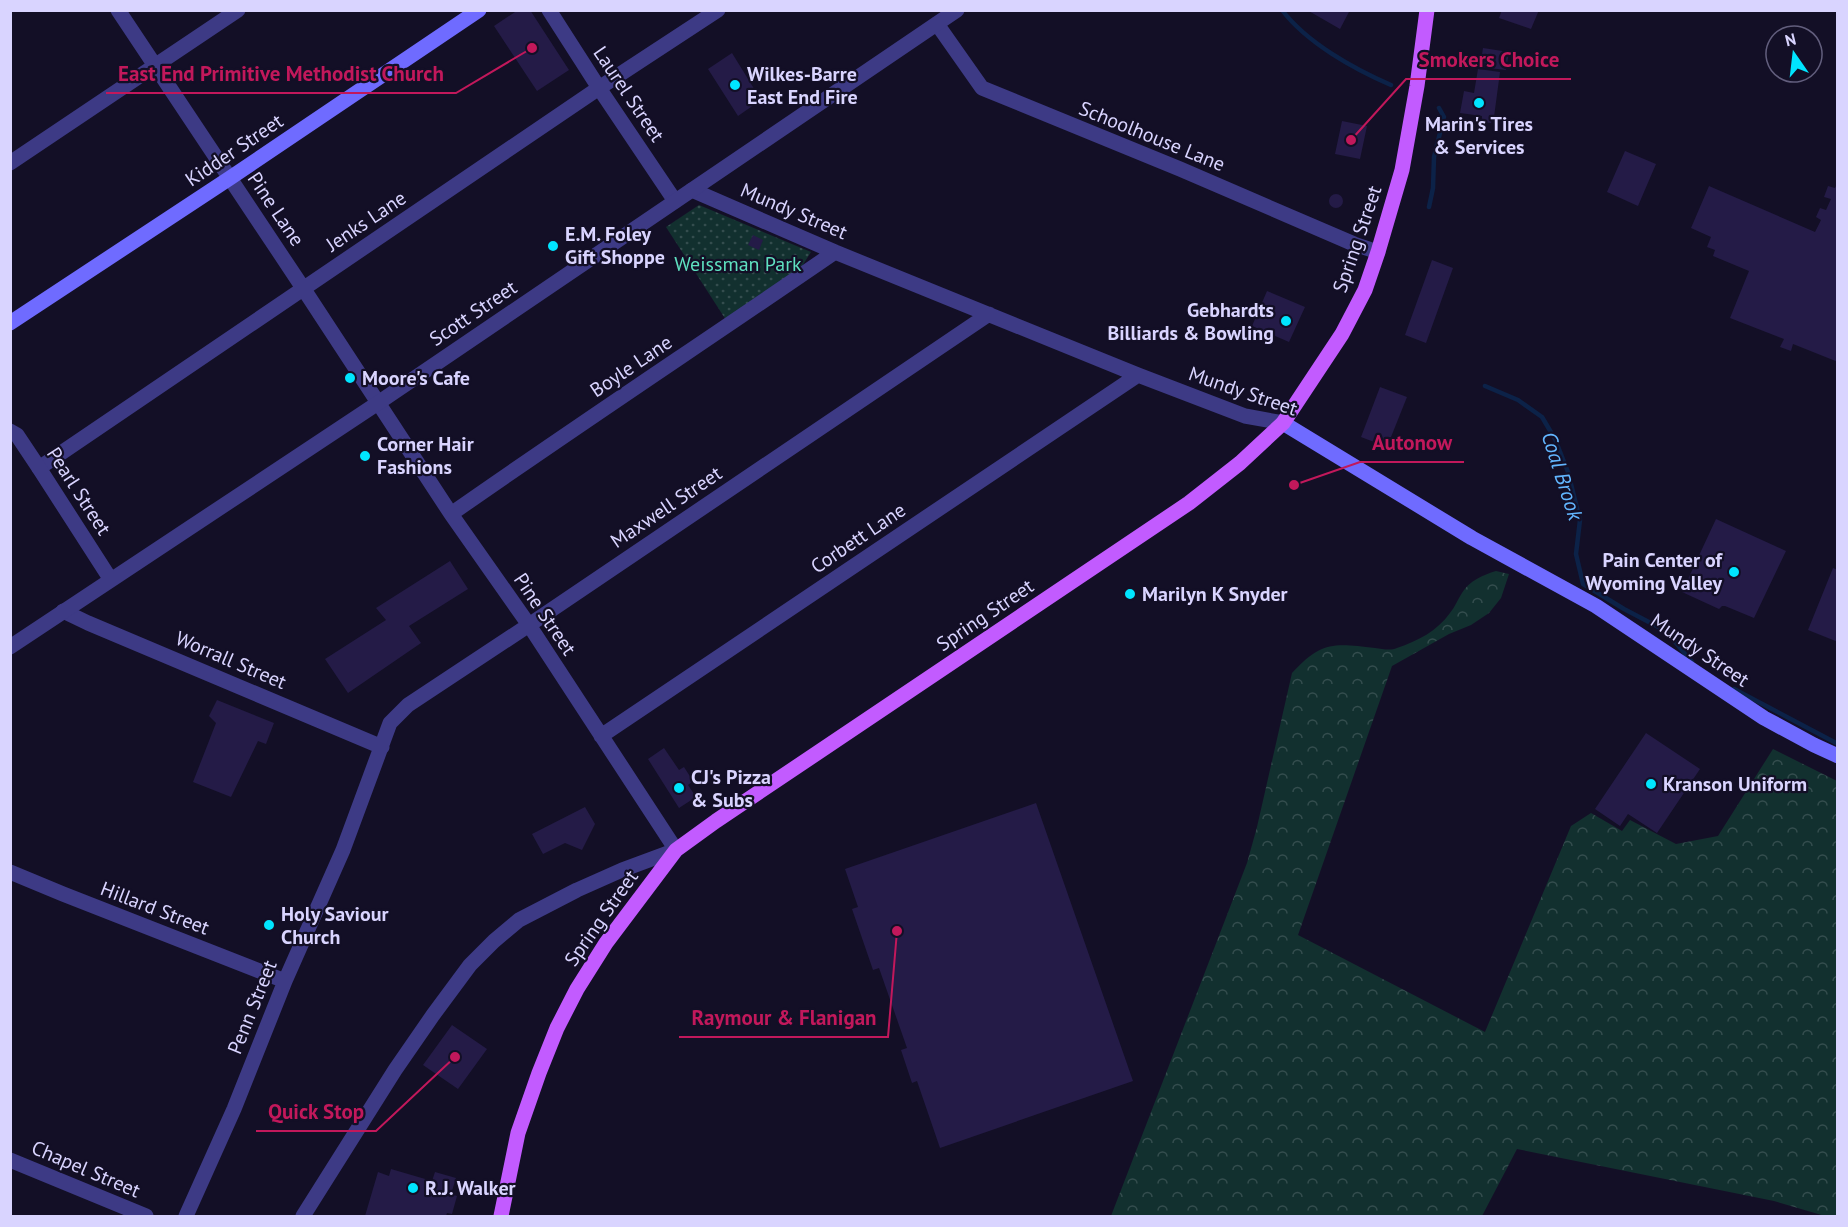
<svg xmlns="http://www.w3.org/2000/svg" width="1848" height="1227" font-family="'PT Sans',sans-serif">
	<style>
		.grass { fill: url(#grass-dots) }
		.forest { fill: url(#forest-crowns) }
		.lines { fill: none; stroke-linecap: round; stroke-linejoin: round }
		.stream { stroke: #0c2248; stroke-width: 4.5 }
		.building { fill: #241b47 }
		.minor { stroke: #3d3a85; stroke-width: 15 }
		.tertiary { stroke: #3d3a85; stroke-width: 15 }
		.secondary { stroke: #6f6bff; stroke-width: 15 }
		.primary { stroke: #c25bff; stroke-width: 15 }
		.poi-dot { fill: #00e5ff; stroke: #130f26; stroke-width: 2 }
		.labels { text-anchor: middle; stroke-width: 4.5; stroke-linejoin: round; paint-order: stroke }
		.poi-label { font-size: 20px; font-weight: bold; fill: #d9d4ff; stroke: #130f26; text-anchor: start }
		.street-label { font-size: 20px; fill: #d9d4ff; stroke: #130f26 }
		.park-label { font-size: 20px; fill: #5fe0c0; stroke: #130f26 }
		.water-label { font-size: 21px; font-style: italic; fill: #62b6ff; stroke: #130f26 }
		.leader { fill: none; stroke: #c2185b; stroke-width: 2 }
		.callout-dot { fill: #c2185b; stroke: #130f26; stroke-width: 2 }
		.callout-label { font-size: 21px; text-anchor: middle; font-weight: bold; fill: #c2185b; stroke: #130f26; stroke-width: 4.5; stroke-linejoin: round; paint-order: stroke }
	</style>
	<defs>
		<pattern id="grass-dots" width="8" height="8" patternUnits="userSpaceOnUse" patternTransform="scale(1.5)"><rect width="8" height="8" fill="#12302f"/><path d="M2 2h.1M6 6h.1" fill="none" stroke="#344d4e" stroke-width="1.8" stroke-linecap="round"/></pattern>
		<pattern id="forest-crowns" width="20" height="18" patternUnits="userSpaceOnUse" patternTransform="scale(1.5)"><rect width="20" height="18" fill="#12302f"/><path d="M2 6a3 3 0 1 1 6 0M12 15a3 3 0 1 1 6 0" fill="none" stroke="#344d4e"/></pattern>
	</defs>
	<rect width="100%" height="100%" fill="#130f26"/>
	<!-- grass -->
	<path class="grass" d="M699 205 811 252 797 274 726 320 666 227Z"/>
	<!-- forest -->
	<path class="forest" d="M1496 571 1509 574 1501 598 1489 613 1471 625 1449 634 1392 666 1298 935 1485 1032 1571 826 1591 813 1622 831 1630 820 1676 844 1718 836 1773 749 1837 781V1216H1825L1774 1201 1517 1149 1482 1216H1111L1247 863 1257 827 1292 673C1321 641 1334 643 1375 648 1382 649 1391 651 1397 648 1418 641 1437 631 1450 613 1455 607 1458 599 1462 593 1469 581 1483 575 1496 571Z"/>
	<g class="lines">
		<!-- stream -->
		<path class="stream" d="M1282 10C1307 43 1354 69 1391 85
			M1429 207 1433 188 1434 157 1444 117 1439 108
			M1485 386 1518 400 1542 417 1555 439 1568 472 1580 520 1576 554 1583 584 1624 609 1666 631 1692 662
			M1734 689 1838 744"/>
	</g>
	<!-- building -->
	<path class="building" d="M518 10H530L569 70 537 91 494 26Z
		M1307 10H1350L1340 29Z
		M1502 10H1539L1531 29 1499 18Z
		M1483 48 1509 52 1506 70 1480 67Z
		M732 53 761 100 738 116 708 69Z
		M1478 69 1500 72 1494 117H1492L1491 123 1482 122V116L1460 113 1464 91 1474 93Z
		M1342 121 1367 126 1360 159 1335 154Z
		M1625 151 1656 164 1638 206 1607 192Z
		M1838 182V362L1793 344 1791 351 1780 347 1784 339 1730 318 1749 271 1713 256 1715 250 1707 247 1711 237 1691 228 1709 186 1815 232 1821 220 1816 217 1820 208 1826 210 1831 199 1824 197 1828 186 1835 188Z
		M1329 201a7 7 0 1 1 14 0a7 7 0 1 1-14 0Z
		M753 235 763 240 759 250 748 245Z
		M1432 260 1453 268 1426 343 1405 335Z
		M1267 291 1305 307 1289 342 1252 326Z
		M1380 387 1407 397 1387 447 1361 437Z
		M1716 519 1786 551 1754 618 1725 606H1722L1719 609 1682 592Z
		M450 561 468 589 409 626 421 643 348 693 325 659 386 620 376 608Z
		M1833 568 1838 570V642L1808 630Z
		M217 700 274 723 266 744 258 741 231 797 193 782 216 723 209 716Z
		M1646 733 1700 769 1657 833 1628 814 1620 826 1595 809Z
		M664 748 679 770 684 767 693 781 688 785 696 797 679 808 648 759Z
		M1036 803 1133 1081 940 1148 917 1081 912 1083 901 1050 907 1048 879 968 873 970 852 909 858 907 845 869Z
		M585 807 595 824 582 850 565 843 543 854 532 834Z
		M452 1025 487 1049 458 1089 423 1065Z
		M391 1169 432 1181 435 1172 456 1178 451 1194 457 1196 452 1214 447 1213 446 1216H365L378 1172 389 1176Z"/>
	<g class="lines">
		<!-- minor -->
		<path class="minor" d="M118 10 303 288 451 514 529 625 676 850 622 870 577 890 519 920 494 941 470 965 433 1015 395 1070 303 1216
			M549 10 599 88 675 201
			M937 24 982 88 1180 169 1354 244 1378 252
			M10 163 238 10
			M692 190 835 252 1138 375 1245 416 1283 423
			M39 468 599 88 718 10
			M451 514C578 425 707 340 835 252
			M63 611 88 623 382 747
			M601 736 1138 375
			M10 872 63 894 285 981
			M10 1160 146 1216
			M186 1216 234 1109 285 981 343 850 390 723 408 705 529 625 989 314"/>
		<!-- tertiary -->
		<path class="tertiary" d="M10 431 17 435 39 468 111 580
			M10 647 378 403 957 10"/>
		<!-- secondary -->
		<path class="secondary" d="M10 323 230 178 479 10
			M1283 423 1472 538 1596 606 1764 718 1814 745 1838 756"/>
		<!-- primary -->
		<path class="primary" d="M501 1216 518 1133 539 1073 557 1028 577 989 606 943 676 850 716 821 1189 503 1240 463 1283 423 1342 334 1365 290 1378 252 1402 170 1417 86 1427 10"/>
	</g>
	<!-- markers -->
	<g class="poi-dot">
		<circle cx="735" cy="85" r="6"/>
		<circle cx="1479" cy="103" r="6"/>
		<circle cx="553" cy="246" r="6"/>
		<circle cx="1286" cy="321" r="6"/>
		<circle cx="350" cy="378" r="6"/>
		<circle cx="365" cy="456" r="6"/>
		<circle cx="1734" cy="572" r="6"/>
		<circle cx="1130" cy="594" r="6"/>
		<circle cx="1651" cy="784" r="6"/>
		<circle cx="679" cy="788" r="6"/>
		<circle cx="269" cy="925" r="6"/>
		<circle cx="413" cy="1188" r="6"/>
	</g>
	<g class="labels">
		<!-- poi labels -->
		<g class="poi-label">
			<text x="747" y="81">Wilkes-Barre<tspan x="747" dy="23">East End Fire</tspan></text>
			<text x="1479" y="131" text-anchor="middle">Marin's Tires<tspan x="1479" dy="23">&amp; Services</tspan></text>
			<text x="565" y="241">E.M. Foley<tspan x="565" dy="23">Gift Shoppe</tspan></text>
			<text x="1274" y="317" text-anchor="end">Gebhardts<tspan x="1274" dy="23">Billiards &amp; Bowling</tspan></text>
			<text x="362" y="385">Moore's Cafe</text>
			<text x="377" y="451">Corner Hair<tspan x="377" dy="23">Fashions</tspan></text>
			<text x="1722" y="567" text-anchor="end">Pain Center of<tspan x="1722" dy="23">Wyoming Valley</tspan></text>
			<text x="1142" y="601">Marilyn K Snyder</text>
			<text x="691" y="784">CJ's Pizza<tspan x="691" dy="23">&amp; Subs</tspan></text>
			<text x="1663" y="791">Kranson Uniform</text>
			<text x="281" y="921">Holy Saviour<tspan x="281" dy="23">Church</tspan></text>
			<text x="425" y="1195">R.J. Walker</text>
		</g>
		<!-- street labels -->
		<g class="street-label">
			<text transform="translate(629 94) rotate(56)" y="7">Laurel Street</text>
			<text transform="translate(1152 136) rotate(22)" y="7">Schoolhouse Lane</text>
			<text transform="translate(234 150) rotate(-34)" y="7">Kidder Street</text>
			<text transform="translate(276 209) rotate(56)" y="7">Pine Lane</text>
			<text transform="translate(794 211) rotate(23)" y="7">Mundy Street</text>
			<text transform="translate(366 221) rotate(-34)" y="7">Jenks Lane</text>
			<text transform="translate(1357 239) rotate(-71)" y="7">Spring Street</text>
			<text transform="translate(473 313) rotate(-34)" y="7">Scott Street</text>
			<text transform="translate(631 366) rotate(-34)" y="7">Boyle Lane</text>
			<text transform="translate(1243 391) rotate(19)" y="7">Mundy Street</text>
			<text transform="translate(79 491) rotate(57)" y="7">Pearl Street</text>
			<text transform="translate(666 507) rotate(-34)" y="7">Maxwell Street</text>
			<text transform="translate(858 538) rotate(-34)" y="7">Corbett Lane</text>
			<text transform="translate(545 614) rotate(56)" y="7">Pine Street</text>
			<text transform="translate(985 615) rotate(-34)" y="7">Spring Street</text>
			<text transform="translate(1700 650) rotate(34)" y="7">Mundy Street</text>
			<text transform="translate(231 660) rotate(23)" y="7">Worrall Street</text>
			<text transform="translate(155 908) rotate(21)" y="7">Hillard Street</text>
			<text transform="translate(601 918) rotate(-55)" y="7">Spring Street</text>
			<text transform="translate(252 1007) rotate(-68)" y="7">Penn Street</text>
			<text transform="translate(86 1169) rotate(23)" y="7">Chapel Street</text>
		</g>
		<!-- park labels -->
		<g class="park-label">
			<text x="738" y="271">Weissman Park</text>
		</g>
		<!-- water labels -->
		<g class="water-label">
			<text transform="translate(1562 476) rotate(72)" y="7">Coal Brook</text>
		</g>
	</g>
	<!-- callouts -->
	<path class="leader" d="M1351 140L1406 79H1571M532 48L456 93H106M1294 485L1360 462H1464M897 931L888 1037H679M455 1057L376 1131H256"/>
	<g class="callout-dot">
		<circle cx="1351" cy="140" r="6"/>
		<circle cx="532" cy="48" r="6"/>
		<circle cx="1294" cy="485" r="6"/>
		<circle cx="897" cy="931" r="6"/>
		<circle cx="455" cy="1057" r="6"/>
	</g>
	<g class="callout-label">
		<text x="1489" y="67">Smokers Choice</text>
		<text x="281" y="81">East End Primitive Methodist Church</text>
		<text x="1412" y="450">Autonow</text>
		<text x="784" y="1025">Raymour &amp; Flanigan</text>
		<text x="316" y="1119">Quick Stop</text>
	</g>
	<!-- border -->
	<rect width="1848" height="1227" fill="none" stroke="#d9d4ff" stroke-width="24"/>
	<!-- north arrow -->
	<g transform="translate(1794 54) rotate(346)"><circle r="28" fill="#130f26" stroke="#625e7d" stroke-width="1.5"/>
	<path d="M0-4.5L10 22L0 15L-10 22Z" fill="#00e5ff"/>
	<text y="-9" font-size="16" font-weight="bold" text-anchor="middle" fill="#d9d4ff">N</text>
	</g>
</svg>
